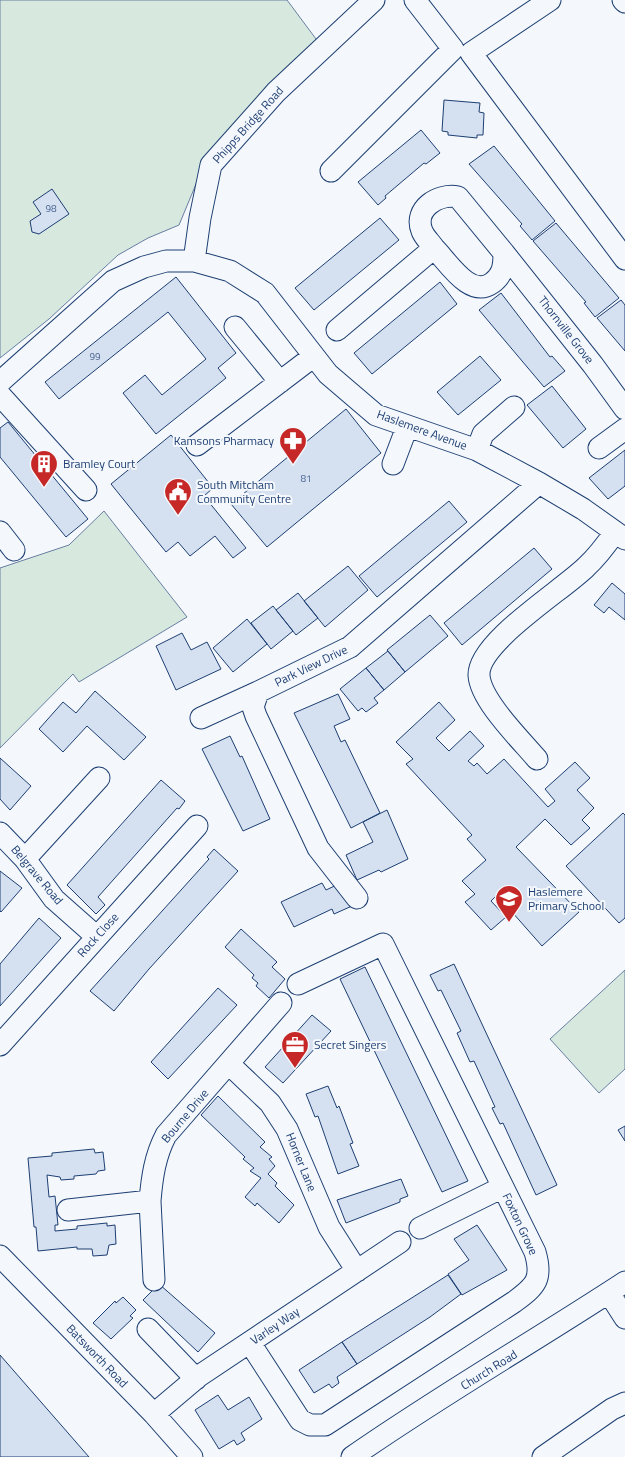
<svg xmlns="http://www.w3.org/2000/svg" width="625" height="1457" font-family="'Titillium Web',sans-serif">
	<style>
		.green { fill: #d7e8df; stroke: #687fa3 }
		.building { fill: #d5e0f0; stroke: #1d3f73 }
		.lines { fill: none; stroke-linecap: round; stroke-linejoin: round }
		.minor-casing { stroke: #1d3f73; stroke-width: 23 }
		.minor { stroke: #f4f7fb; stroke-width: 21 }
		.labels { text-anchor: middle; stroke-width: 4; stroke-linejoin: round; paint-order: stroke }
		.number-label { font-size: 10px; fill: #4b6792 }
		.street-label { font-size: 12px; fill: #1d3f73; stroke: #f4f7fb }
		.poi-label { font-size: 12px; fill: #1d3f73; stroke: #f4f7fb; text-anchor: start }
	</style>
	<rect width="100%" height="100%" fill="#f4f7fb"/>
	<!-- green -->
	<path class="green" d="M0 0H287L319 43 206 160 179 225 148 238 118 255 49 319 0 358Z
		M104 511 187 617 79 682 73 674 0 748V568L69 545Z
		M625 970V1069L599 1093 550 1039Z"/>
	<!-- building -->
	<path class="building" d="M444 100 480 103 479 112 484 113 483 135H477V138L448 135V132L442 131Z
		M421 130 440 153 426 164 424 163 385 196 386 198 378 205 358 182Z
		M494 146 555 221 532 240 520 226 522 224 469 164Z
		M52 189 69 214 39 234 32 232 30 221 41 214 33 202Z
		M380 218 399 240 314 310 295 288Z
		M556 223 619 298 595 317 584 303 586 302 533 241Z
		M176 277 236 353 218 368 226 378 156 434 123 393 145 375 162 395 206 359 168 312 59 399 45 382Z
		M440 282 457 304 372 374 354 353Z
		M501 293 550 357 552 356 565 371 544 387 479 310Z
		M621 300 625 305V351L597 318Z
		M480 356 501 380 458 415 437 392Z
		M552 386 586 429 563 448 527 405Z
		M346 409 381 453 267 547 231 504Z
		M8 422 88 519 66 537 0 457V428Z
		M171 435 213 488 204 496 246 548 233 558 215 536 190 556 178 542 166 552 111 484Z
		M625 450V486L608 499 589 478Z
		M449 501 467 522 377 597 359 576Z
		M534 548 552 569 462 645 444 623Z
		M348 566 368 590 325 627 304 601Z
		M612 583 625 594V620L609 607 604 613 594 605Z
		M298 593 318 618 296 635 276 610Z
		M273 606 293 631 271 649 251 623Z
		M430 615 448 636 405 672 387 650Z
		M247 619 267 644 233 672 213 648Z
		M182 633 191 650 207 642 221 669 176 690 156 646Z
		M388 651 405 672 384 690 366 668Z
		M366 668 384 690 374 698 378 703 366 712 362 708 358 711 340 689Z
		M95 691 146 737 124 760 87 726 63 752 39 729 63 702 76 713Z
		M338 694 350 719 334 726 341 742 345 740 380 813 351 828 294 713Z
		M439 702 455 720 436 738 449 751 470 731 484 746 468 761 474 766 477 763 487 774 504 759 548 807 555 801 545 789 575 762 590 778 577 790 594 808 582 820 590 828 571 845 545 819 516 847 579 912 542 946 497 895 491 901 506 917 491 930 465 902 475 894 462 881 486 860 467 839 472 835 406 764 413 759 396 742Z
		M230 736 240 757 242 756 270 819 243 831 202 749Z
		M0 758 31 786 10 810 0 799Z
		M161 780 185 801 179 809 177 808 98 897 105 905 96 914 67 885Z
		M387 810 408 859 381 872 379 870 357 880 346 855 373 842 363 822Z
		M623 813 625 815V918L619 923 566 866Z
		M214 849 238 871 149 969 114 1011 90 991 209 859 207 857Z
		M0 871 22 888 1 912 0 911Z
		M322 883 326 890 341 883 352 906 334 914 332 909 294 927 281 902Z
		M39 918 61 938 0 1006V964Z
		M241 929 277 962 272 967 285 979 269 998 256 986 258 983 252 978 254 975 225 947Z
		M454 964 557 1185 536 1195 503 1123 500 1124 492 1108 495 1107 474 1061 470 1062 457 1033 461 1031 441 990 438 991 430 975Z
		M365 967 468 1181 442 1192 340 979Z
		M218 988 237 1005 168 1079 151 1062Z
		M312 1015 331 1031 283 1083 265 1067Z
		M328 1086 337 1108 339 1106 353 1143 350 1144 359 1166 338 1174 318 1116 315 1117 306 1094Z
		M218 1096 265 1142 260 1147 272 1157 269 1159 275 1166 268 1174 277 1183 275 1186 294 1205 279 1223 257 1203 255 1206 245 1197 261 1178 250 1171 254 1168 243 1159 245 1157 201 1115Z
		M625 1126V1141L618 1130Z
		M94 1149 95 1153 103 1152 105 1170 98 1171 96 1174 74 1176V1179L61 1180 60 1177 47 1175 49 1197 55 1196 58 1225H55V1231L77 1229V1226L107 1223V1226L115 1225 116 1244 109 1245 107 1255 93 1256 92 1249H77V1247L38 1251 36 1227H34L28 1158 52 1156V1153Z
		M401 1179 408 1196 400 1199V1202L346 1223 337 1200Z
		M477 1225 507 1270 462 1295 448 1274 469 1260 454 1239Z
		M448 1275 461 1294 430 1317 357 1364 342 1342Z
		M159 1284 215 1333 198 1352 143 1300Z
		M123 1297 136 1310 130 1316 133 1318 111 1339 93 1323 115 1301 116 1303Z
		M342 1342 357 1364 337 1377 339 1383 332 1388 329 1384 314 1393 299 1370Z
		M0 1355 89 1457H0Z
		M218 1395 228 1410 249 1397 262 1419 241 1433 245 1440 237 1445 234 1440 219 1449 195 1410Z"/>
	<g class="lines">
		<defs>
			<path id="minor" d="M550 0 471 53 625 259
				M623 0 625 2
				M331 171 453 49 415 0
				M504 253 593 365 625 409
				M194 261 200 218 211 165 276 92 374 0
				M235 327 280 382
				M337 330 434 248C431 243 424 237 422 231 413 209 438 193 458 197L504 253C504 266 503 275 492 283 470 299 448 262 434 248
				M0 382 113 281 144 267 166 261H194L230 271 265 293 328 374 376 415 477 450 539 483 583 509 625 539
				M0 395 86 490
				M197 445 314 356
				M599 448 625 429
				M477 450 483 434 514 407
				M393 464 407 427
				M0 532 14 550
				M201 718 258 692
				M537 759C521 740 480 700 479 675 478 642 563 590 586 567 598 556 606 545 615 532
				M0 833 25 859 54 899 97 937
				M25 859 99 778
				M357 898 318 848 256 716 253 707 258 692 350 647 539 483
				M0 1045 197 826
				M229 1064 270 1103 287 1129 329 1227 357 1271
				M150 1201 154 1280
				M68 1210 150 1201C152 1177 155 1156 166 1135L281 1003
				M420 1228 503 1187
				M0 1256 154 1414 192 1457
				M609 1293 625 1318
				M148 1329 196 1379
				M250 1343 300 1420 310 1425H325L514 1302C536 1286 543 1279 535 1252L383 944 298 984
				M154 1414 199 1376 400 1242
				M352 1457C441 1395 535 1341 625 1282
				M543 1457 612 1409 625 1403"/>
		</defs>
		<!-- minor casing -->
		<use href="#minor" class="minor-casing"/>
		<!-- minor -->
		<use href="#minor" class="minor"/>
	</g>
	<!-- icons -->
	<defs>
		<symbol id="pharmacy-pin" viewBox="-11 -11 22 30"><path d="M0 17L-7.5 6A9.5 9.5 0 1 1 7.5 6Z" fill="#c62828" stroke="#f4f7fb"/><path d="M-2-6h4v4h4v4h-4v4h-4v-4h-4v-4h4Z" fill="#fff"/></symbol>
		<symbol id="building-pin" viewBox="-11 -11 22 30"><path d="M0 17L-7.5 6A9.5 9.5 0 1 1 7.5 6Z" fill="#c62828" stroke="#f4f7fb"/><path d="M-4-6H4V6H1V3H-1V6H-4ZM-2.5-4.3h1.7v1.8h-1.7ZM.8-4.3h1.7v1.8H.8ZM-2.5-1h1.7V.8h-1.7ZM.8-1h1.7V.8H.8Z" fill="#fff"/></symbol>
		<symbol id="civic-pin" viewBox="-11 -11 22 30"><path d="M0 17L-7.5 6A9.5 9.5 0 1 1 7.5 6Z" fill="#c62828" stroke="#f4f7fb"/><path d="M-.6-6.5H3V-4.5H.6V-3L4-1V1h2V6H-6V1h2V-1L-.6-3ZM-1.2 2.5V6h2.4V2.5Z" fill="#fff"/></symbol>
		<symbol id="school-pin" viewBox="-11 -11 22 30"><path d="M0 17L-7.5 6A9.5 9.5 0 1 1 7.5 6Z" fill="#c62828" stroke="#f4f7fb"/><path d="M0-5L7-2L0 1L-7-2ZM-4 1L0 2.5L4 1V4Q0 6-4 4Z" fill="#fff"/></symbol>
		<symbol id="office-pin" viewBox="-11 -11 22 30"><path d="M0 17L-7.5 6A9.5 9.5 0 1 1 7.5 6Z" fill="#c62828" stroke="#f4f7fb"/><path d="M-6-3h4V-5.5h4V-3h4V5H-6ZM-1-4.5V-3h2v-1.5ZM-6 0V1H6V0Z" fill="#fff"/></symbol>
	</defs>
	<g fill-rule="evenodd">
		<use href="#pharmacy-pin" x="277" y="425" width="32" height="43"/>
		<use href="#building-pin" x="28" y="448" width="32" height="43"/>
		<use href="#civic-pin" x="162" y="476" width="32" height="43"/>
		<use href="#school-pin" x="493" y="883" width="32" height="43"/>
		<use href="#office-pin" x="279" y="1029" width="32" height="43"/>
	</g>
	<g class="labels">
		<!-- number labels -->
		<g class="number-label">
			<text x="51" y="212">98</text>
			<text x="95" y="360">99</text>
			<text x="306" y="482">81</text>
		</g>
		<!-- street labels -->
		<g class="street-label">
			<text transform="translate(248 125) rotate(-48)" y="4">Phipps Bridge Road</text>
			<text transform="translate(566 330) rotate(52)" y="4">Thornville Grove</text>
			<text transform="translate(422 430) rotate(20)" y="4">Haslemere Avenue</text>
			<text transform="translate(311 666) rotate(-26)" y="4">Park View Drive</text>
			<text transform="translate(37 875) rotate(50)" y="4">Belgrave Road</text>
			<text transform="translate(98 935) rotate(-48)" y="4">Rock Close</text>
			<text transform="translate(185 1116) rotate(-50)" y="4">Bourne Drive</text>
			<text transform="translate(301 1162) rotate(68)" y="4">Horner Lane</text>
			<text transform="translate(520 1224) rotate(65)" y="4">Foxton Grove</text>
			<text transform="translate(275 1326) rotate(-34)" y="4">Varley Way</text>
			<text transform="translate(97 1356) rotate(46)" y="4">Batsworth Road</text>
			<text transform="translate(489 1370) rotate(-32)" y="4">Church Road</text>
		</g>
		<!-- poi labels -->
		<g class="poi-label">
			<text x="274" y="445" text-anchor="end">Kamsons Pharmacy</text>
			<text x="63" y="468">Bramley Court</text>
			<text x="197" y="489">South Mitcham<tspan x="197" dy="14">Community Centre</tspan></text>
			<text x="528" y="896">Haslemere<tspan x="528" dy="14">Primary School</tspan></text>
			<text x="314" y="1049">Secret Singers</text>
		</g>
	</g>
</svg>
